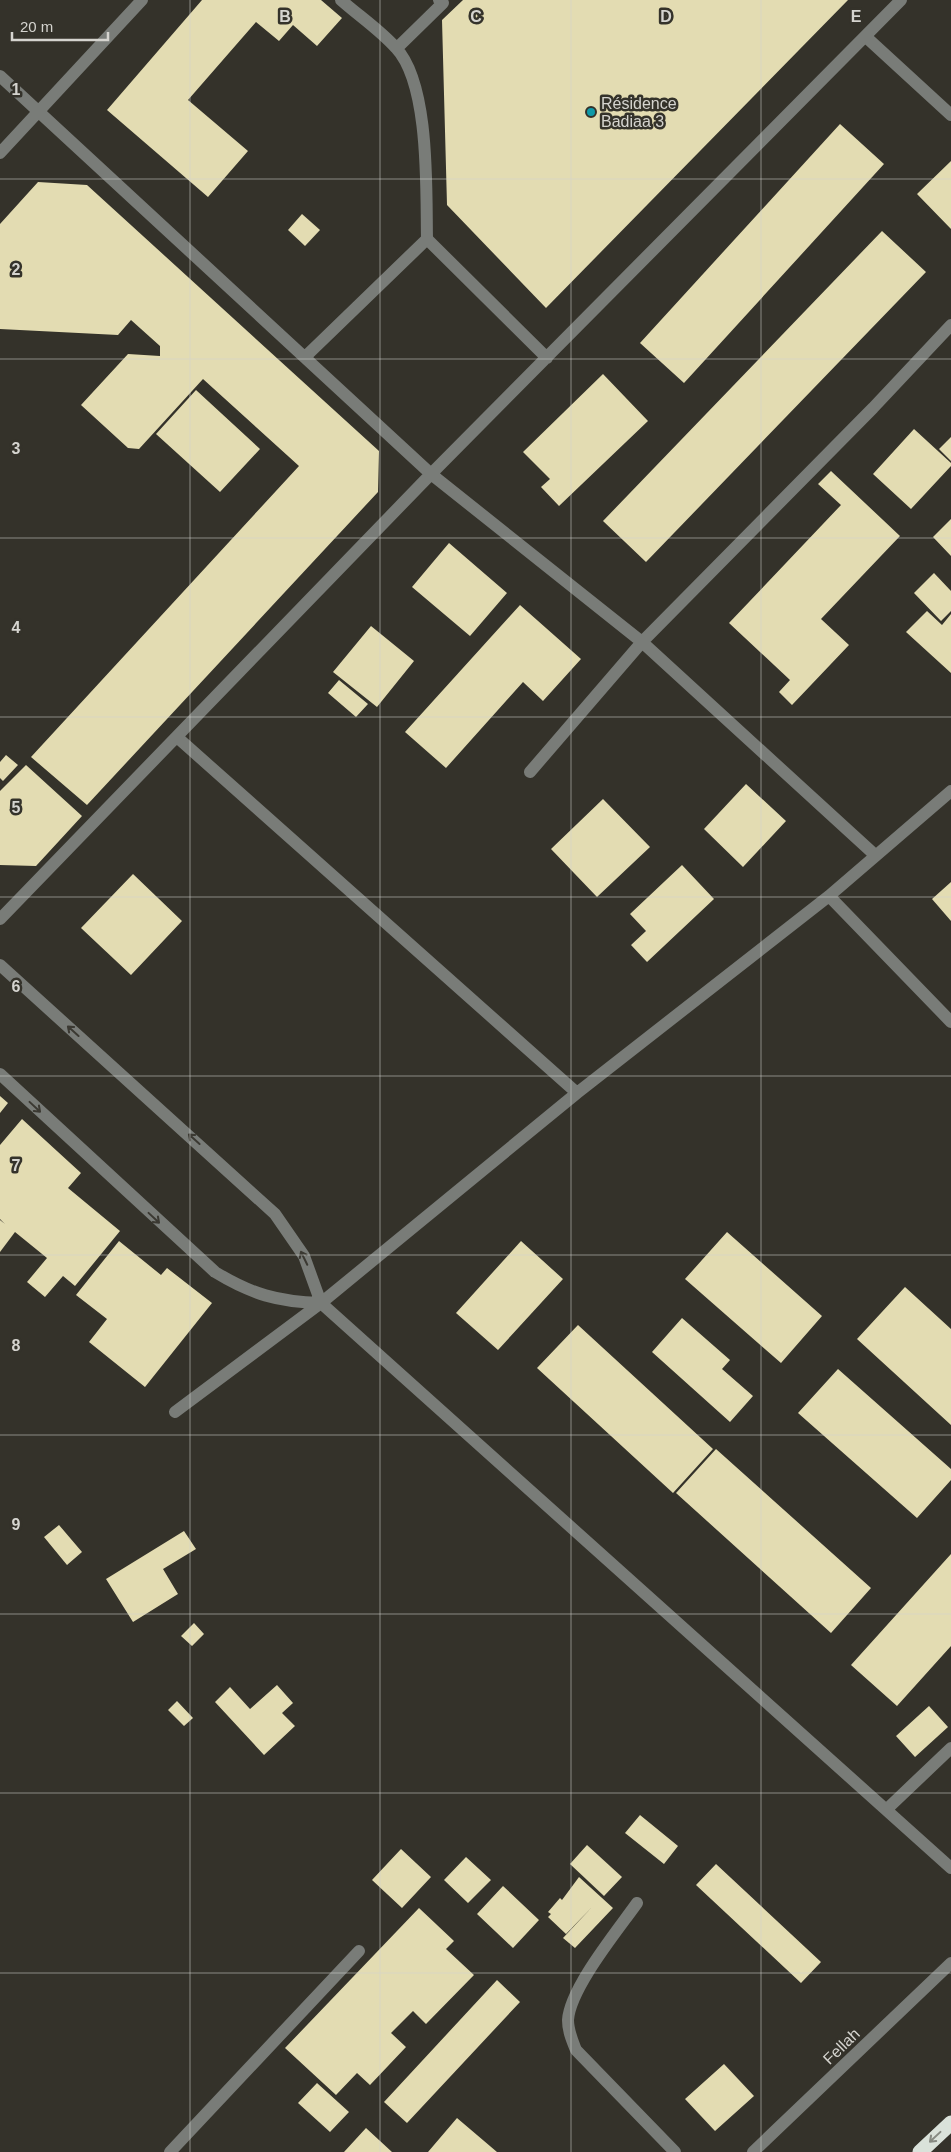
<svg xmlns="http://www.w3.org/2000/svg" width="951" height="2152" font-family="Arial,sans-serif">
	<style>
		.building { fill: #e3dcb2 }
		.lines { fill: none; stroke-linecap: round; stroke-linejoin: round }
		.minor { stroke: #797c78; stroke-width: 12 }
		.highway { stroke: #dae2da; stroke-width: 15 }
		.oneway { stroke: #3b3932 }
		.oneway2 { stroke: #878a82 }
		.grid { fill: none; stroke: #d5d4cf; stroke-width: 1; stroke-opacity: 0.55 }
		.culture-dot { fill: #0f9aa8; stroke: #34322a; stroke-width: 2 }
		.labels { text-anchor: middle; stroke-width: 5; stroke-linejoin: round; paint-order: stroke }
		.poi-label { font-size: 16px; fill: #d5d4cf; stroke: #34322a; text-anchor: start }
		.street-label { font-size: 16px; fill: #d5d4cf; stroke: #34322a }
		.grid-label { font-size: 16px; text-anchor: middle; font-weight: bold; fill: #d5d4cf; stroke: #34322a; stroke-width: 5; stroke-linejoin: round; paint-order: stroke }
	</style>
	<rect width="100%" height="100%" fill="#34322a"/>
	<!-- building -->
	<path class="building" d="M202 0H321L342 18 317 46 293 25 279 41 256 22 188 100 248 151 208 197 107 110Z
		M463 0H848L546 308 447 205 442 20Z
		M840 124 884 164 684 383 640 343Z
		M951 161V229L917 194Z
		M38 182 87 185 379 451 378 492 87 805 31 757 299 466 203 379 139 449 128 448 81 405 128 354 160 356V346L131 320 118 335 0 329V224Z
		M302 214 320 230 305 246 288 230Z
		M882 231 926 272 646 562 603 521Z
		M603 374 648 421 559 506 541 487 550 479 523 452Z
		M196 390 260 449 220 492 156 434Z
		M914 429 951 463V466L911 509 873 474Z
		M951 437V461L939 449Z
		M831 471 900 536 821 619 849 645 792 705 779 692 790 680 729 623 841 505 818 484Z
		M951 519V556L933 537Z
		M449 543 507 593 470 636 412 587Z
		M934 573 951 591V611L941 621 914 593Z
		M520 605 581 659 543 701 523 682 446 768 405 732Z
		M927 611 942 625 951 614V673L906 632Z
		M371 626 414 661 377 707 333 672Z
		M339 680 368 704 356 717 328 693Z
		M6 755 18 765 3 781 0 778V762Z
		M26 765 82 816 36 866 0 865V791Z
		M746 784 786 821 743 867 704 829Z
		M603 799 650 847 597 897 551 849Z
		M682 865 714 899 647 962 631 945 646 931 630 914Z
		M133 874 182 921 131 975 81 928Z
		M951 882V921L932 899Z
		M0 1096 8 1103 0 1113Z
		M22 1119 81 1173 68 1188 120 1231 75 1286 63 1276 45 1297 27 1282 47 1258 15 1232 0 1252V1220L5 1224 0 1219V1145Z
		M727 1232 822 1316 781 1363 685 1279Z
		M119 1241 161 1275 167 1268 212 1303 145 1387 89 1342 107 1319 76 1295Z
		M521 1241 563 1279 498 1350 456 1313Z
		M905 1287 951 1329V1425L857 1339Z
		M682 1318 730 1360 722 1369 753 1396 730 1422 652 1352Z
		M578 1325 713 1449 673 1493 537 1368Z
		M838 1369 951 1469V1480L917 1518 798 1413Z
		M716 1449 871 1588 831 1633 676 1493Z
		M59 1525 82 1552 67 1565 44 1537Z
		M184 1531 196 1549 163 1569 178 1594 133 1622 106 1579Z
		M951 1554V1646L897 1706 851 1665Z
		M194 1623 204 1634 192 1646 181 1636Z
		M277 1685 293 1703 282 1713 295 1726 264 1755 215 1702 230 1687 250 1709Z
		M177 1701 193 1718 184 1726 168 1710Z
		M929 1706 948 1727 915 1757 896 1736Z
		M640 1815 678 1846 664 1864 625 1833Z
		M587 1845 622 1877 604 1896 570 1864Z
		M401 1849 431 1877 402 1908 372 1880Z
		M466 1857 491 1880 468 1903 444 1880Z
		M716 1864 821 1962 801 1983 696 1885Z
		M579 1877 613 1908 575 1948 563 1938 593 1906 566 1934 548 1917 551 1914 548 1912 560 1898 562 1900Z
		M503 1886 539 1920 513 1948 477 1914Z
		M419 1908 454 1941 446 1949 474 1975 426 2024 413 2011 391 2033 406 2047 370 2085 357 2073 336 2095 285 2048Z
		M497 1980 520 2002 407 2123 384 2102Z
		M724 2064 754 2096 715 2131 685 2099Z
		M317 2083 349 2112 330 2132 298 2103Z
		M457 2118 497 2152H428Z
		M366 2128 392 2152H344Z"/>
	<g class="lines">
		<!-- minor -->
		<path class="minor" d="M341 0C359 16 380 30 396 48 430 84 426 191 427 239L547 358
			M866 37 951 115
			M397 48 443 3 439 0
			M0 76 431 474 642 642 875 855
			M0 153 142 0
			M305 357 427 239
			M178 738 577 1093
			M530 772 642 642 873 408 951 325
			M829 896 951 1022
			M0 919 431 474 901 0
			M0 965 275 1214 304 1256 321 1303 951 1868
			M0 1074 215 1272C251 1294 278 1302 321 1303
			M175 1412 321 1303 577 1093 829 896 951 791
			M887 1809 951 1748
			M637 1903C618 1930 570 1988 568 2020 568 2031 572 2040 576 2050L675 2152
			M170 2152 359 1951
			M753 2152 951 1963"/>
		<!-- highway -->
		<path class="highway" d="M920 2152 951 2123"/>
	</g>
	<!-- one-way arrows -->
	<defs><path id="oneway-shaft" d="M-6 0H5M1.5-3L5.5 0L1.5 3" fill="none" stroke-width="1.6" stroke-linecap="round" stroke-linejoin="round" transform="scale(1.25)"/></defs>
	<g class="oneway">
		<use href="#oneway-shaft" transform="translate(73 1031) rotate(-138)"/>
		<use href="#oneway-shaft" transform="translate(35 1107) rotate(43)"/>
		<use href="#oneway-shaft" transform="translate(194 1139) rotate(-138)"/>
		<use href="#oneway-shaft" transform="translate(154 1218) rotate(43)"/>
		<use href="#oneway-shaft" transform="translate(304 1258) rotate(-116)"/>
	</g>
	<use class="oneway2" href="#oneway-shaft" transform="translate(935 2137) rotate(137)"/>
	<!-- grid -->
	<path class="grid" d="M190 0V2152M380 0V2152M571 0V2152M761 0V2152M0 179H951M0 359H951M0 538H951M0 717H951M0 897H951M0 1076H951M0 1255H951M0 1435H951M0 1614H951M0 1793H951M0 1973H951"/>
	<!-- markers -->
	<circle class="culture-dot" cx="591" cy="112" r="5"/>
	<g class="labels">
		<!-- poi labels -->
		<g class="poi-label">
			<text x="601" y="109">Résidence<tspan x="601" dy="18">Badiaa 3</tspan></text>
		</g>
		<!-- street labels -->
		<g class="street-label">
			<text transform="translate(841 2046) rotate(-44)" y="6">Fellah</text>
		</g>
	</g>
	<g class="grid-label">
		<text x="285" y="22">B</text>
		<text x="476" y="22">C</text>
		<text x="666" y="22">D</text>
		<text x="856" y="22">E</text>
		<text x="16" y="95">1</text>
		<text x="16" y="275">2</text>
		<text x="16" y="454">3</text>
		<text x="16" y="633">4</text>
		<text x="16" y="813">5</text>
		<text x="16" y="992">6</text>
		<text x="16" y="1171">7</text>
		<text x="16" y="1351">8</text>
		<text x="16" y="1530">9</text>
	</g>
	<!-- scale -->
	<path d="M12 32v8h96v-8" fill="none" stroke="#d5d4cf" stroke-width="2.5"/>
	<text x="20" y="32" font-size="15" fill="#d5d4cf" stroke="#34322a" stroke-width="4" paint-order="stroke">20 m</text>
</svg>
